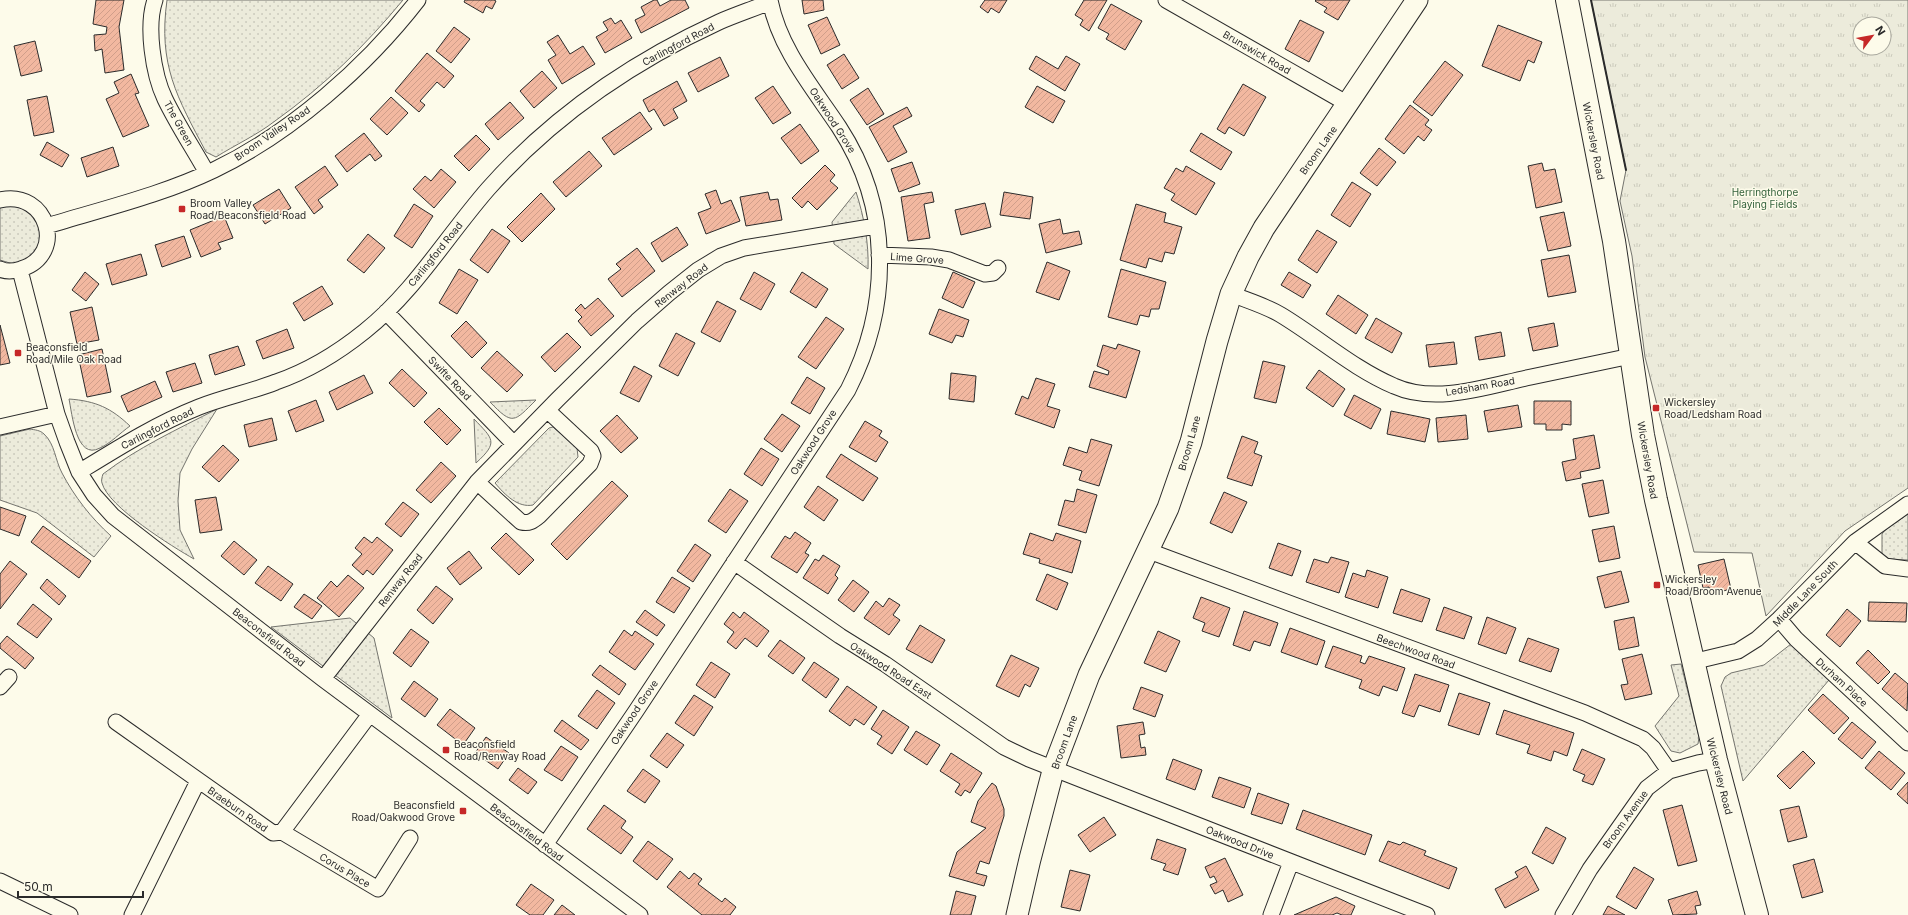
<svg xmlns="http://www.w3.org/2000/svg" width="1908" height="915" font-family="Inter,sans-serif">
	<style>
		.grass { fill: url(#grass-dots); stroke: #74746e }
		.park { fill: url(#park-tufts); stroke: #74746e; fill-rule: evenodd }
		.building { fill: url(#building-hatch); stroke: #2b2b2b }
		.lines { fill: none; stroke-linecap: round; stroke-linejoin: round }
		.minor-casing { stroke: #2b2b2b; stroke-width: 17 }
		.secondary-casing { stroke: #2b2b2b; stroke-width: 23 }
		.primary-casing { stroke: #2b2b2b; stroke-width: 24 }
		.minor { stroke: #fdfbea; stroke-width: 15 }
		.secondary { stroke: #fdfbea; stroke-width: 21 }
		.primary { stroke: #fdfbea; stroke-width: 22 }
		.wall { stroke: #2b2b2b; stroke-width: 2 }
		.poi-dot { fill: #c62828; stroke: #fdfbea; stroke-width: 1.5 }
		.labels { text-anchor: middle; stroke-width: 3; stroke-linejoin: round; paint-order: stroke }
		.street-label { font-size: 10px; fill: #2b2b2b; stroke: #fdfbea }
		.park-label { font-size: 10px; fill: #34623c; stroke: #fdfbea }
		.poi-label { font-size: 10px; fill: #2b2b2b; stroke: #fdfbea; text-anchor: start }
	</style>
	<defs>
		<pattern id="grass-dots" width="8" height="8" patternUnits="userSpaceOnUse"><rect width="8" height="8" fill="#ecebdb"/><path d="M2 2h.1M6 6h.1" fill="none" stroke="#cbcabc" stroke-width="1.8" stroke-linecap="round"/></pattern>
		<pattern id="park-tufts" width="24" height="20" patternUnits="userSpaceOnUse"><rect width="24" height="20" fill="#ecebdb"/><path d="M3 7l-1-3M5 7V3M7 7l1-3M15 17l-1-3M17 17v-4M19 17l1-3" fill="none" stroke="#cbcabc"/></pattern>
		<pattern id="building-hatch" width="6" height="6" patternUnits="userSpaceOnUse"><rect width="6" height="6" fill="#f2b8a0"/><path d="M-1 1l2-2M0 6l6-6M5 7l2-2" fill="none" stroke="#d09e8a"/></pattern>
	</defs>
	<rect width="100%" height="100%" fill="#fdfbea"/>
	<!-- grass -->
	<path class="grass" d="M167 0H403C365 46 324 86 275 121 257 135 235 145 216 157L206 152C177 97 158 65 167 0Z
		M856 192C864 216 869 244 868 269L834 244 832 222Z
		M17 204 34 213 43 230 39 249 23 262 13 264 0 260V208L7 205Z
		M69 399C96 401 111 408 130 426 120 433 111 443 100 448 76 461 72 413 69 399Z
		M536 400C514 422 513 426 490 402Z
		M217 409 192 449 180 473 178 501 180 530 194 559C173 547 108 507 102 483 101 481 102 477 103 474 137 448 178 429 217 409Z
		M474 419C493 439 499 442 476 463Z
		M553 427 577 448 578 457 533 505C518 508 505 495 495 483L549 428Z
		M30 429C35 430 40 430 44 434 55 444 55 460 62 473 74 496 91 518 111 536L94 557 37 513 0 500V436Z
		M1908 514V560L1889 559 1882 554V534L1885 530Z
		M350 618 374 638 392 718 271 627Z
		M1791 644 1829 680 1743 781 1721 686 1725 677 1731 673 1764 665Z
		M1681 664 1699 737 1698 744 1680 753 1671 751 1655 726 1679 696 1671 665Z"/>
	<!-- park -->
	<path class="park" d="M1591 0H1908V488L1845 531 1766 616 1752 553 1694 552 1645 357 1632 256 1620 201 1626 170ZM1860 24H1884V48H1860Z"/>
	<!-- building -->
	<path class="building" d="M96 0H124L119 27 124 70 105 73 102 49 95 51 94 35 106 34 107 27 93 24Z
		M465 0H494L496 1 492 9 486 6 483 13 464 2Z
		M654 0H657L660 6 671 0H685L689 8 641 33 635 20 645 15 641 7Z
		M802 0H823L824 10 804 14Z
		M985 0H1007L999 13 991 8 988 13 980 7Z
		M1084 0H1107L1089 31 1080 25 1083 20 1075 15Z
		M1316 0H1350L1338 20 1324 12 1327 8 1315 1Z
		M1111 4 1142 21 1125 50 1106 39 1109 34 1098 28Z
		M827 17 840 45 821 54 808 25Z
		M611 18 615 24 621 20 632 38 605 53 596 37 608 30 603 22Z
		M1300 20 1324 32 1309 62 1285 49Z
		M1498 25 1542 42 1534 63 1528 60 1520 81 1482 66Z
		M454 27 470 39 451 63 436 51Z
		M558 35 570 54 583 46 595 64 562 84 548 60 556 55 547 42Z
		M35 41 42 71 21 76 14 46Z
		M427 53 454 76 444 88 437 82 420 101 425 105 419 112 395 91Z
		M844 54 859 78 842 89 827 65Z
		M1036 56 1058 69 1066 56 1080 64 1065 91 1029 69Z
		M720 57 729 76 698 92 688 73Z
		M1445 61 1463 75 1432 116 1413 102Z
		M542 71 557 88 534 108 520 91Z
		M131 74 139 93 135 94 149 126 123 137 106 99 119 93 114 82Z
		M677 81 687 101 673 109 678 118 664 126 654 109 649 112 643 100Z
		M1243 84 1266 97 1244 136 1229 127 1225 134 1217 129Z
		M773 86 791 113 773 124 755 98Z
		M1037 86 1065 101 1053 123 1025 107Z
		M868 88 884 114 867 125 850 100Z
		M47 96 54 132 34 136 27 100Z
		M391 97 408 113 387 135 370 119Z
		M510 102 524 118 498 140 485 124Z
		M1410 105 1429 120 1425 125 1432 130 1424 141 1418 136 1404 154 1385 139Z
		M907 107 912 116 893 126 907 152 888 162 869 127Z
		M640 112 652 129 614 155 602 138Z
		M800 124 819 151 801 164 781 138Z
		M364 133 382 156 375 161 370 154 347 172 335 156Z
		M1201 133 1232 152 1221 170 1190 151Z
		M476 135 490 149 469 171 454 156Z
		M47 142 69 155 62 167 40 155Z
		M113 147 119 166 87 177 81 158Z
		M1379 148 1396 162 1377 186 1360 173Z
		M589 151 602 166 566 197 553 182Z
		M912 162 920 184 899 192 891 169Z
		M1542 163 1544 171 1555 169 1562 202 1536 208 1528 166Z
		M825 165 835 175 830 181 838 188 817 210 808 201 802 208 792 198Z
		M325 166 338 185 318 200 323 207 314 214 295 187Z
		M1186 166 1215 183 1196 215 1171 200 1175 194 1164 188 1176 168 1183 172Z
		M441 169 456 182 434 208 413 189 425 176 431 181Z
		M1352 182 1371 194 1350 227 1331 215Z
		M279 189 291 208 265 224 253 205Z
		M716 190 721 204 731 200 740 221 706 234 698 213 711 208 705 194Z
		M768 192 770 200 778 199 782 220 746 226 740 197Z
		M932 192 934 202 924 204 930 238 908 241 901 197Z
		M1004 192 1033 197 1030 219 1000 215Z
		M541 193 555 209 522 242 507 227Z
		M985 203 991 227 961 235 955 210Z
		M414 204 433 216 412 248 394 236Z
		M1136 204 1166 213 1164 222 1182 227 1174 254 1165 252 1162 262 1149 258 1146 268 1120 260Z
		M1564 212 1571 246 1548 251 1540 217Z
		M224 216 233 238 218 243 221 249 201 257 190 230Z
		M1060 219 1063 234 1079 231 1082 244 1046 253 1039 224Z
		M677 227 688 245 662 262 651 243Z
		M492 229 510 241 488 273 470 260Z
		M1317 230 1337 242 1317 273 1298 260Z
		M368 234 385 248 364 273 347 260Z
		M184 236 191 257 162 267 155 245Z
		M637 248 655 271 622 297 608 279 621 269 616 264Z
		M141 254 147 275 112 285 106 264Z
		M1569 255 1576 292 1548 297 1541 260Z
		M1047 262 1070 271 1059 300 1036 292Z
		M459 269 478 280 457 314 439 303Z
		M1121 269 1166 282 1159 309H1151L1149 317 1140 315 1137 325 1108 317Z
		M85 272 99 284 86 301 72 290Z
		M754 272 775 284 761 310 740 299Z
		M802 272 828 289 816 308 790 292Z
		M953 272 975 282 963 308 942 298Z
		M1289 272 1311 285 1303 298 1281 285Z
		M322 286 333 304 304 321 293 303Z
		M1338 295 1368 315 1356 334 1326 314Z
		M598 298 614 316 591 336 578 321 582 317 575 310 581 304 585 309Z
		M717 301 736 311 720 342 701 332Z
		M92 307 99 340 77 344 70 312Z
		M939 309 969 320 963 337 956 335 952 343 929 334Z
		M826 317 844 329 816 369 798 357Z
		M1376 318 1402 333 1392 353 1365 338Z
		M466 321 487 343 472 358 451 336Z
		M1554 323 1558 346 1533 351 1528 328Z
		M0 325 10 363 0 365Z
		M287 329 294 348 263 359 256 341Z
		M1501 332 1505 356 1479 360 1475 337Z
		M567 333 581 347 555 372 541 357Z
		M676 333 695 343 678 376 659 366Z
		M1454 342 1457 364 1429 367 1426 345Z
		M1118 344 1140 351 1126 398 1089 387 1094 371 1108 375 1109 371 1097 366 1103 345 1116 349Z
		M238 346 245 365 215 375 209 355Z
		M102 349 111 392 87 397 78 355Z
		M497 351 523 375 507 392 481 368Z
		M1263 361 1285 366 1276 403 1254 398Z
		M195 363 202 383 173 392 166 372Z
		M634 366 652 376 639 402 620 393Z
		M402 369 427 393 414 407 389 383Z
		M1319 370 1345 389 1333 407 1306 388Z
		M951 373 976 376 974 402 949 399Z
		M364 375 373 393 337 410 329 392Z
		M807 377 825 388 810 414 791 403Z
		M1036 378 1055 384 1047 406 1060 410 1054 428 1015 414 1022 396 1028 399Z
		M155 381 162 397 128 412 121 396Z
		M1354 395 1381 409 1371 429 1344 415Z
		M316 400 324 421 296 432 288 411Z
		M1534 401H1571V425L1562 424V430H1546V424H1534Z
		M1518 405 1522 427 1488 432 1484 411Z
		M439 408 461 430 447 445 424 422Z
		M1391 411 1430 419 1425 442 1387 434Z
		M782 414 800 426 782 452 764 439Z
		M617 415 638 438 621 453 600 431Z
		M1466 415 1468 439 1438 442 1436 418Z
		M272 418 277 440 249 447 244 425Z
		M865 421 882 431 879 436 888 442 876 462 849 447Z
		M1594 435 1600 468 1580 472 1581 478 1566 481 1562 462 1576 459 1573 439Z
		M1242 436 1258 442 1254 453 1262 456 1252 486 1227 478Z
		M1091 439 1112 445 1099 486 1079 480 1082 471 1063 465 1069 447 1087 453Z
		M223 445 239 460 219 482 202 467Z
		M761 448 779 459 762 486 744 474Z
		M841 454 878 478 863 501 826 477Z
		M441 462 456 476 431 503 416 490Z
		M1603 480 1609 513 1589 517 1582 484Z
		M612 481 628 496 567 560 551 544Z
		M818 486 838 500 824 521 804 507Z
		M730 489 748 501 726 533 708 521Z
		M1077 489 1097 495 1086 533 1058 525 1065 500 1074 502Z
		M1224 492 1247 502 1232 533 1210 523Z
		M216 497 222 530 200 533 195 500Z
		M403 502 419 514 401 537 385 524Z
		M0 507 26 516 19 536 0 529Z
		M43 526 91 561 79 578 31 542Z
		M1614 526 1620 558 1599 562 1592 530Z
		M795 532 811 543 805 553 809 555 797 573 771 557 785 536 790 539Z
		M506 533 534 560 519 575 491 548Z
		M1030 533 1053 541 1056 533 1081 541 1072 573 1039 563 1040 559 1023 554Z
		M364 537 372 543 377 537 393 550 373 575 367 570 363 575 352 565 362 554 355 548Z
		M234 541 257 560 244 575 221 556Z
		M1278 543 1301 551 1292 576 1269 568Z
		M695 544 711 555 693 582 677 571Z
		M469 551 482 568 460 585 447 568Z
		M823 555 840 566 835 575 838 578 828 594 803 578 815 559 819 561Z
		M1331 557 1349 562 1339 593 1306 582 1314 559 1328 563Z
		M1724 559 1731 589 1711 594 1709 587 1703 588 1698 565Z
		M10 561 27 574 0 609V574Z
		M268 566 293 584 281 601 255 583Z
		M1367 570 1388 577 1378 608 1345 597 1353 573 1365 577Z
		M1621 571 1629 602 1605 608 1597 577Z
		M1047 574 1068 583 1057 610 1036 600Z
		M348 575 364 588 339 617 317 598 331 581 337 587Z
		M672 577 690 588 674 613 656 602Z
		M47 579 66 596 59 605 40 588Z
		M853 580 869 592 854 612 838 600Z
		M436 586 453 599 433 624 417 610Z
		M1401 589 1430 599 1422 622 1393 613Z
		M304 594 322 606 312 619 294 607Z
		M1201 597 1230 608 1219 637 1202 631 1205 623 1193 618Z
		M889 598 900 605 893 615 900 620 889 635 864 618 876 601 883 607Z
		M1869 602 1907 603 1906 622 1868 621Z
		M33 604 52 619 37 638 17 624Z
		M1444 607 1472 617 1464 639 1436 630Z
		M1847 609 1861 621 1840 647 1826 635Z
		M645 610 665 625 657 636 636 622Z
		M1244 611 1278 623 1270 646 1254 641 1250 651 1233 645Z
		M733 612 740 618 744 612 769 631 757 647 745 638 736 649 727 642 734 632 724 624Z
		M1487 617 1516 628 1506 654 1478 644Z
		M1634 617 1639 646 1619 650 1614 621Z
		M920 625 945 640 932 663 906 649Z
		M1290 628 1325 641 1317 665 1281 652Z
		M411 629 429 642 411 667 393 653Z
		M624 630 632 636 635 631 654 644 635 670 609 652Z
		M1158 631 1180 641 1166 672 1144 663Z
		M7 636 34 658 25 669 0 648V644Z
		M1528 638 1559 649 1551 672 1519 661Z
		M780 640 805 658 793 674 768 656Z
		M1333 646 1362 656 1360 662 1365 664 1369 656 1405 668 1397 691 1383 686 1379 696 1359 688 1362 680 1325 667Z
		M1868 650 1890 672 1878 684 1856 663Z
		M1642 654 1652 694 1625 700 1621 685 1628 684 1622 659Z
		M1011 655 1039 668 1030 687 1025 684 1019 697 996 686Z
		M711 662 730 674 715 698 696 685Z
		M814 662 839 679 826 698 802 680Z
		M600 665 626 684 619 695 592 675Z
		M1895 673 1908 684 1907 711 1882 689Z
		M1415 674 1449 685 1440 712 1419 705 1414 717 1402 713Z
		M414 681 438 699 425 717 401 699Z
		M847 686 877 707 864 725 855 719 850 726 829 711Z
		M1141 687 1163 695 1155 717 1133 709Z
		M597 690 615 703 597 729 578 716Z
		M1459 693 1490 703 1479 735 1448 725Z
		M1823 694 1849 718 1834 734 1808 710Z
		M694 695 713 707 694 736 675 723Z
		M450 709 475 728 463 745 437 725Z
		M883 710 909 727 892 754 877 744 882 736 871 729Z
		M1504 710 1574 733 1567 756 1554 751 1551 761 1527 753 1530 745 1496 734Z
		M562 720 589 740 581 750 554 731Z
		M1143 722 1145 734 1139 735 1141 748 1145 747 1146 755 1121 758 1117 726Z
		M1852 722 1876 742 1862 759 1838 739Z
		M916 731 940 745 927 765 904 750Z
		M667 733 684 745 667 768 650 756Z
		M486 737 509 753 498 769 475 753Z
		M561 746 578 757 562 781 544 770Z
		M1582 749 1605 759 1593 785 1582 781 1585 775 1573 770Z
		M1803 751 1815 763 1790 789 1777 776Z
		M1879 751 1905 773 1891 790 1865 768Z
		M951 753 982 773 970 793 965 790 961 796 955 792 960 784 940 771Z
		M1173 759 1202 770 1195 790 1166 779Z
		M518 768 537 782 528 794 509 780Z
		M643 769 660 781 645 803 627 791Z
		M1219 777 1251 788 1244 808 1212 797Z
		M1908 782V804L1897 794Z
		M992 783 996 786 1004 809V816L989 864 980 861 976 873 987 876 984 886 949 876 957 852 986 828 971 822 978 801Z
		M1258 793 1289 804 1282 824 1251 814Z
		M604 805 626 821 621 828 633 837 621 854 587 829Z
		M1682 805 1697 861 1678 866 1663 810Z
		M1799 806 1807 837 1788 842 1780 810Z
		M1303 810 1372 835 1365 855 1296 829Z
		M1104 817 1116 835 1090 852 1078 835Z
		M1546 827 1566 838 1553 864 1532 853Z
		M1157 839 1186 849 1178 875 1163 870 1166 864 1151 859Z
		M648 841 673 859 657 880 633 861Z
		M1388 841 1400 845 1403 842 1426 851 1424 855 1457 868 1449 889 1379 861Z
		M1225 858 1243 895 1228 902 1223 890 1215 894 1210 885 1217 882 1214 876 1210 878 1205 867Z
		M1814 859 1823 892 1802 898 1793 865Z
		M1526 866 1539 890 1505 908 1495 889 1518 877 1515 872Z
		M1634 867 1654 879 1636 909 1616 897Z
		M1070 870 1090 875 1080 911 1061 907Z
		M680 871 689 879 694 873 702 879 698 884 722 902 725 898 736 907 730 915H702L667 887Z
		M531 884 554 900 543 915H530L516 905Z
		M956 891 976 896 971 915H950Z
		M1697 891 1701 905 1695 906 1697 914 1673 915 1668 900Z
		M1336 897 1355 906 1351 915H1342L1337 913 1332 915H1294Z
		M562 905 575 915H554Z
		M1608 906 1625 915H1603Z"/>
	<g class="lines">
		<defs>
			<path id="minor" d="M155 0C146 26 153 74 165 99 177 124 193 148 207 173
				M1166 0 1348 104
				M0 200C48 189 67 255 21 269 15 271 6 272 0 269
				M47 226C102 209 162 195 214 170 291 133 366 67 418 0
				M879 255 931 257 949 260 985 274 993 273 998 268
				M20 270 57 414 67 442 79 472 94 495 113 516 323 679 640 915
				M1231 294C1249 301 1266 306 1281 315 1319 338 1354 369 1394 386 1436 405 1488 386 1531 377 1564 370 1598 363 1631 356
				M386 312 514 444
				M0 427 57 414
				M79 472C118 448 156 424 199 407 224 397 251 392 276 382 308 371 339 352 365 331 414 292 447 236 488 189 551 118 632 62 719 22 735 15 753 9 770 2
				M477 482 521 522C529 524 533 521 539 516L590 464 593 456 591 451 547 410
				M1855 542 1885 566 1908 569
				M1149 551 1585 713 1643 739 1653 748 1669 771
				M734 562 840 636 885 664 1004 747 1029 759 1427 915
				M1779 619 1796 639 1908 743
				M1692 662 1738 651 1757 639 1779 619 1855 542 1908 504
				M323 679 477 482 557 400 637 321 669 293 698 270 721 256 744 248 876 226
				M0 687 9 677
				M116 722 273 833 282 832 370 714
				M282 832 378 889 410 838
				M545 845 636 711 848 390C891 306 892 208 839 127 813 88 779 48 770 0
				M0 881 70 915
				M132 915 198 781
				M1271 915 1291 862
				M1563 915 1590 869 1647 788 1669 771 1698 763 1716 760"/>
			<path id="secondary" d="M1017 915 1030 859 1054 767 1089 675 1168 508 1191 442 1217 341 1231 294 1248 257 1264 228 1417 0"/>
			<path id="primary" d="M1567 0 1614 241 1643 435 1656 500 1716 760 1757 915"/>
		</defs>
		<!-- minor casing -->
		<use href="#minor" class="minor-casing"/>
		<!-- secondary casing -->
		<use href="#secondary" class="secondary-casing"/>
		<!-- primary casing -->
		<use href="#primary" class="primary-casing"/>
		<!-- minor -->
		<use href="#minor" class="minor"/>
		<!-- secondary -->
		<use href="#secondary" class="secondary"/>
		<!-- primary -->
		<use href="#primary" class="primary"/>
		<!-- wall -->
		<path class="wall" d="M1591 0 1626 170"/>
	</g>
	<!-- markers -->
	<g class="poi-dot">
		<rect x="178" y="205" width="8" height="8" rx="2"/>
		<rect x="14" y="349" width="8" height="8" rx="2"/>
		<rect x="1652" y="404" width="8" height="8" rx="2"/>
		<rect x="1653" y="581" width="8" height="8" rx="2"/>
		<rect x="442" y="746" width="8" height="8" rx="2"/>
		<rect x="459" y="807" width="8" height="8" rx="2"/>
	</g>
	<g class="labels">
		<!-- street labels -->
		<g class="street-label">
			<text transform="translate(678 44) rotate(-28)" y="4">Carlingford Road</text>
			<text transform="translate(1257 52) rotate(30)" y="4">Brunswick Road</text>
			<text transform="translate(833 120) rotate(57)" y="4">Oakwood Grove</text>
			<text transform="translate(179 123) rotate(61)" y="4">The Green</text>
			<text transform="translate(272 133) rotate(-34)" y="4">Broom Valley Road</text>
			<text transform="translate(1594 141) rotate(79)" y="4">Wickersley Road</text>
			<text transform="translate(1318 150) rotate(-55)" y="4">Broom Lane</text>
			<text transform="translate(435 254) rotate(-51)" y="4">Carlingford Road</text>
			<text transform="translate(917 258) rotate(4)" y="4">Lime Grove</text>
			<text transform="translate(681 285) rotate(-38)" y="4">Renway Road</text>
			<text transform="translate(450 378) rotate(46)" y="4">Swifte Road</text>
			<text transform="translate(1480 386) rotate(-10)" y="4">Ledsham Road</text>
			<text transform="translate(157 428) rotate(-27)" y="4">Carlingford Road</text>
			<text transform="translate(813 442) rotate(-57)" y="4">Oakwood Grove</text>
			<text transform="translate(1189 443) rotate(-74)" y="4">Broom Lane</text>
			<text transform="translate(1648 460) rotate(80)" y="4">Wickersley Road</text>
			<text transform="translate(400 580) rotate(-52)" y="4">Renway Road</text>
			<text transform="translate(1805 593) rotate(-46)" y="4">Middle Lane South</text>
			<text transform="translate(269 637) rotate(38)" y="4">Beaconsfield Road</text>
			<text transform="translate(1416 651) rotate(20)" y="4">Beechwood Road</text>
			<text transform="translate(891 670) rotate(33)" y="4">Oakwood Road East</text>
			<text transform="translate(1842 682) rotate(43)" y="4">Durham Place</text>
			<text transform="translate(634 712) rotate(-56)" y="4">Oakwood Grove</text>
			<text transform="translate(1064 742) rotate(-70)" y="4">Broom Lane</text>
			<text transform="translate(1720 776) rotate(76)" y="4">Wickersley Road</text>
			<text transform="translate(238 809) rotate(35)" y="4">Braeburn Road</text>
			<text transform="translate(1625 819) rotate(-54)" y="4">Broom Avenue</text>
			<text transform="translate(527 832) rotate(37)" y="4">Beaconsfield Road</text>
			<text transform="translate(1240 842) rotate(22)" y="4">Oakwood Drive</text>
			<text transform="translate(345 870) rotate(31)" y="4">Corus Place</text>
		</g>
		<!-- park labels -->
		<g class="park-label">
			<text x="1765" y="196">Herringthorpe<tspan x="1765" dy="12">Playing Fields</tspan></text>
		</g>
		<!-- poi labels -->
		<g class="poi-label">
			<text x="190" y="207">Broom Valley<tspan x="190" dy="12">Road/Beaconsfield Road</tspan></text>
			<text x="26" y="351">Beaconsfield<tspan x="26" dy="12">Road/Mile Oak Road</tspan></text>
			<text x="1664" y="406">Wickersley<tspan x="1664" dy="12">Road/Ledsham Road</tspan></text>
			<text x="1665" y="583">Wickersley<tspan x="1665" dy="12">Road/Broom Avenue</tspan></text>
			<text x="454" y="748">Beaconsfield<tspan x="454" dy="12">Road/Renway Road</tspan></text>
			<text x="455" y="809" text-anchor="end">Beaconsfield<tspan x="455" dy="12">Road/Oakwood Grove</tspan></text>
		</g>
	</g>
	<!-- north arrow -->
	<g transform="translate(1872 36) rotate(58)"><circle r="19" fill="#fdfbea" stroke="#a9a89e"/>
	<path d="M0-3L7 15L0 10L-7 15Z" fill="#c62828"/>
	<text y="-6" font-size="11" font-weight="bold" text-anchor="middle" fill="#2b2b2b">N</text>
	</g>
	<!-- scale -->
	<path d="M18 891v6h125v-6" fill="none" stroke="#2b2b2b" stroke-width="2"/>
	<text x="24" y="891" font-size="12" fill="#2b2b2b" stroke="#fdfbea" stroke-width="3" paint-order="stroke">50 m</text>
</svg>
